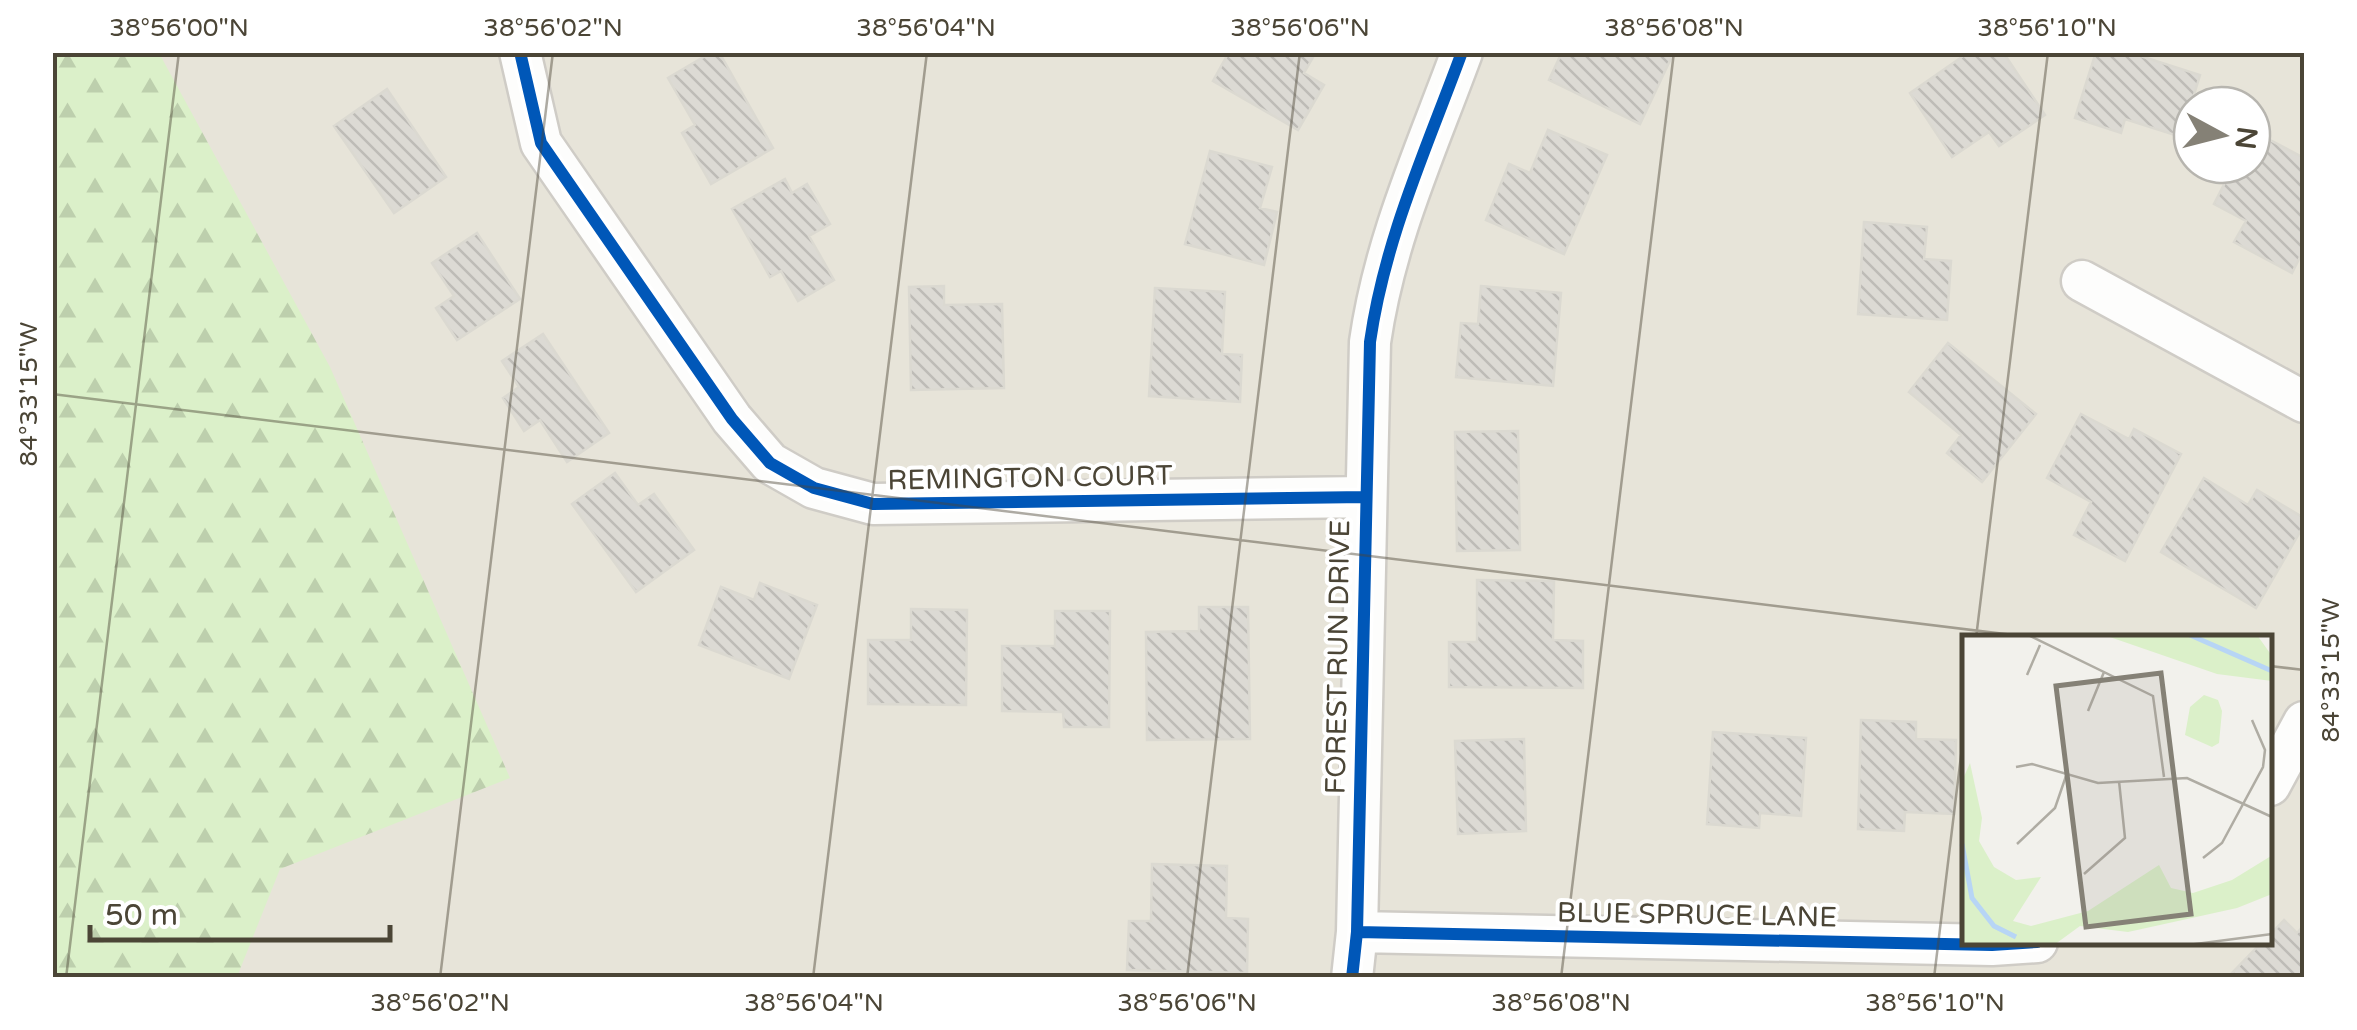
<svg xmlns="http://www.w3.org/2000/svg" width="2357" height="1030" font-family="'Varela Round',sans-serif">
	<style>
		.residential { fill: #e7e4d9; fill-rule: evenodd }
		.forest { fill: url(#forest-firs) }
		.building { fill: url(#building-back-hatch); stroke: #dbd9d1; stroke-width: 2.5 }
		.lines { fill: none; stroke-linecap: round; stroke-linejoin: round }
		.minor-casing { stroke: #cfccc6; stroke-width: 45 }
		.minor { stroke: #fdfdfc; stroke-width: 40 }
		.cycleway-casing { stroke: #fff; stroke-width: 19 }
		.cycleway { stroke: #0057b8; stroke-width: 12 }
		.ticks { fill: none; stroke: #4b4536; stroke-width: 2.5; stroke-opacity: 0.45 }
		.labels { text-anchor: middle; stroke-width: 8; stroke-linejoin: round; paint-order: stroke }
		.street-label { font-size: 28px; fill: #4b4536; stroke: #fff }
		.inset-river { fill: none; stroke: #b7d5f5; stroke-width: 5 }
		.inset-road { fill: none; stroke: #afaca3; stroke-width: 2.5 }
		.view { fill: #858176; fill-opacity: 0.15; stroke: #858176; stroke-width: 5 }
		.inset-edge { fill: none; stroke: #4b4536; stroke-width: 5 }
		.neatline { fill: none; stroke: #4b4536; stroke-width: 4 }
		.ticks-label { font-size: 25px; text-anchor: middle; fill: #4b4536 }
	</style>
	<defs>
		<pattern id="forest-firs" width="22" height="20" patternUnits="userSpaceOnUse" patternTransform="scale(2.5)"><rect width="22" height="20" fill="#dbf0c9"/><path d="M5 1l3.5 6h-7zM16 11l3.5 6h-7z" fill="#bdcfad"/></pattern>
		<pattern id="building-back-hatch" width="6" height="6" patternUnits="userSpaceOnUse" patternTransform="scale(2.5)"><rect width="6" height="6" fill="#dcdad4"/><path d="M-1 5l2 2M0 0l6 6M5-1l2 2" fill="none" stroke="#bebcb7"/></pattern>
	</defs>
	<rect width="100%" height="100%" fill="#f2f1ec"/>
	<!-- residential -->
	<path class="residential" d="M53 53H2304V977H53ZM2192 105H2252V165H2192ZM1964 638H2270V942H1964Z"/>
	<!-- forest -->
	<path class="forest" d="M52 53H159L330 367 510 778 280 869 237 977H53Z"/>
	<!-- building -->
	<path class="building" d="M712 52H719L773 148 711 184 682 133 695 125 668 78Z
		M1229 52H1316L1304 73 1324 85 1298 130 1213 81Z
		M1562 52H1674L1640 124 1549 80Z
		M1969 52H2003L2045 115 1999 146 1989 132 1952 157 1910 93Z
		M2096 52H2128L2200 75 2181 137 2125 119 2121 133 2075 118Z
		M387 89 446 177 394 213 334 126Z
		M1548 130 1607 155 1564 254 1486 220 1509 164 1530 173Z
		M2253 131 2304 158V249L2292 273 2234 242 2246 221 2214 204 2234 165H2252Z
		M1210 151 1272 167 1260 208 1277 212 1264 265 1185 244Z
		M785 179 792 193 807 184 830 224 809 236 834 280 798 301 781 271 770 277 732 209Z
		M1864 222 1927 227 1924 259 1951 261 1947 320 1858 314Z
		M477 233 520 299 457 340 436 308 454 296 432 263Z
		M944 286V305L1002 304 1004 388 911 390 909 287Z
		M1481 286 1561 293 1553 386 1456 377 1461 323 1478 324Z
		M1155 288 1225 292 1222 354 1242 355 1240 402 1149 396Z
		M543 334 609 433 567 462 540 420 524 431 503 398 519 387 502 361Z
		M1948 343 2036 414 1982 482 1947 453 1961 435 1909 392Z
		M2081 414 2129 439 2134 429 2181 454 2125 561 2074 535 2091 502 2047 478Z
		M1518 431 1520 550 1457 551 1455 432Z
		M615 473 638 505 654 494 694 550 636 592 572 504Z
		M2204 478 2248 505 2257 490 2304 518V525L2256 608 2161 552Z
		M1477 580 1554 581 1553 640 1583 641V688L1449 687V642H1477Z
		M760 583 817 605 789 679 699 645 721 587 754 600Z
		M1199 607H1248L1250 739 1147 740 1146 632 1199 631Z
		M911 609 967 610 966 705 868 704V640H911Z
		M1055 611H1110L1109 727H1064L1063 712 1002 711V646H1055Z
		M1861 720 1916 722V739L1956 740 1954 814 1905 812 1904 831 1858 829Z
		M1713 732 1806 738 1801 816 1760 813 1759 828 1707 824Z
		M1524 739 1526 831 1458 834 1455 741Z
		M1152 864 1227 866 1226 918 1248 919 1247 973 1127 970 1129 921H1151Z
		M2284 920 2297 933 2304 925V978H2235L2231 974 2262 942H2270V935Z"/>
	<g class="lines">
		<defs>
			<path id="minor" d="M520 52 541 143 732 419 770 463 814 488 873 504 1366 497
				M2082 281 2304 402
				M2270 785 2304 722
				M1357 932 1992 945 2037 942
				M1352 978 1357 932 1370 342C1385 238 1426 150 1462 52"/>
		</defs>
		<!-- minor casing -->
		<use href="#minor" class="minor-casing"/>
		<!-- minor -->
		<use href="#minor" class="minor"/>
		<defs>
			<path id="cycleway" d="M520 52 541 143 732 419 770 463 814 488 873 504 1366 497
				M1357 932 1992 945 2037 942
				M1352 978 1357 932 1370 342C1385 238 1426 150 1462 52"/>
		</defs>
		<!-- cycleway casing -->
		<use href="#cycleway" class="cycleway-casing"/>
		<!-- cycleway -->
		<use href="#cycleway" class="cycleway"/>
	</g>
	<!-- ticks -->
	<path class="ticks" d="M52 394 2037 638M1976 638 2048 52M2270 666 2304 670M66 978 179 52M440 978 553 52M813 978 927 52M1187 978 1300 52M1561 978 1674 52M1934 978 1964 731"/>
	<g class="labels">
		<!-- street labels -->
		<g class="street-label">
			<text transform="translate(1030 477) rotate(-1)" y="10">REMINGTON COURT</text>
			<text transform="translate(1337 657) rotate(-89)" y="10">FOREST RUN DRIVE</text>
			<text transform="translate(1697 914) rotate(1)" y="10">BLUE SPRUCE LANE</text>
		</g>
	</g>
	<!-- overview -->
	<g transform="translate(1962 635)">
		<rect width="310" height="310" fill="#f2f1ec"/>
		<path d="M142 0H295L310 21V46L255 39ZM242 60 256 65 260 76 257 108 250 112 223 100 228 72ZM8 128 20 183 17 206 32 232 54 245 79 242 51 286 69 291 126 276 197 230 209 253 231 258 270 245 309 221 310 259 275 273 166 297 118 291 92 310H0V146Z" fill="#dbf0c9"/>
		<path class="inset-river" d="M228 0 310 36M0 209 10 263 32 291 54 302"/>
		<path class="inset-road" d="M66 0 191 61 202 142M65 40 78 10M126 76 142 37M54 132 70 129 136 148 225 143 310 182M55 209 93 173 104 141M241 223 260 208 301 132 303 115 290 85M122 239 163 203 157 146M226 310 310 299"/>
		<path class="view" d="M199 38 229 279 124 292 94 51Z"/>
		<rect width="310" height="310" class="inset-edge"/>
	</g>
	<!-- border -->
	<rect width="2357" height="1030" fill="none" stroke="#ffffff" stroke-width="110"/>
	<!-- north arrow -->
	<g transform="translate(2222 135) rotate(97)"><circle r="48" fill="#ffffff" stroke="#b7b5af" stroke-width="2.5"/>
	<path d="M0-8L18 38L0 25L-18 38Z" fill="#858176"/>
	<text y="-15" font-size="28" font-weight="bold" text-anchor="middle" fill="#4b4536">N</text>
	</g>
	<!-- scale -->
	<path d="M90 925v15h300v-15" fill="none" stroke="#4b4536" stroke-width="5"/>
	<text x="105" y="925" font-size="30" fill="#4b4536" stroke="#ffffff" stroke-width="8" paint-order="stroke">50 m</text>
	<rect x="55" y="55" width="2247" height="920" class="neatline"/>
	<g class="ticks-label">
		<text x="179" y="36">38°56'00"N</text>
		<text x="553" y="36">38°56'02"N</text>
		<text x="926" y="36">38°56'04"N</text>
		<text x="1300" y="36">38°56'06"N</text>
		<text x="1674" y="36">38°56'08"N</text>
		<text x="2047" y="36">38°56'10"N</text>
		<text transform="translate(28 394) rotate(-90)" y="9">84°33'15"W</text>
		<text transform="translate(2330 670) rotate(-90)" y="9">84°33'15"W</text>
		<text x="440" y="1011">38°56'02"N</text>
		<text x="814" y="1011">38°56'04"N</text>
		<text x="1187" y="1011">38°56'06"N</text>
		<text x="1561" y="1011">38°56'08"N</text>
		<text x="1935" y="1011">38°56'10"N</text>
	</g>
</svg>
